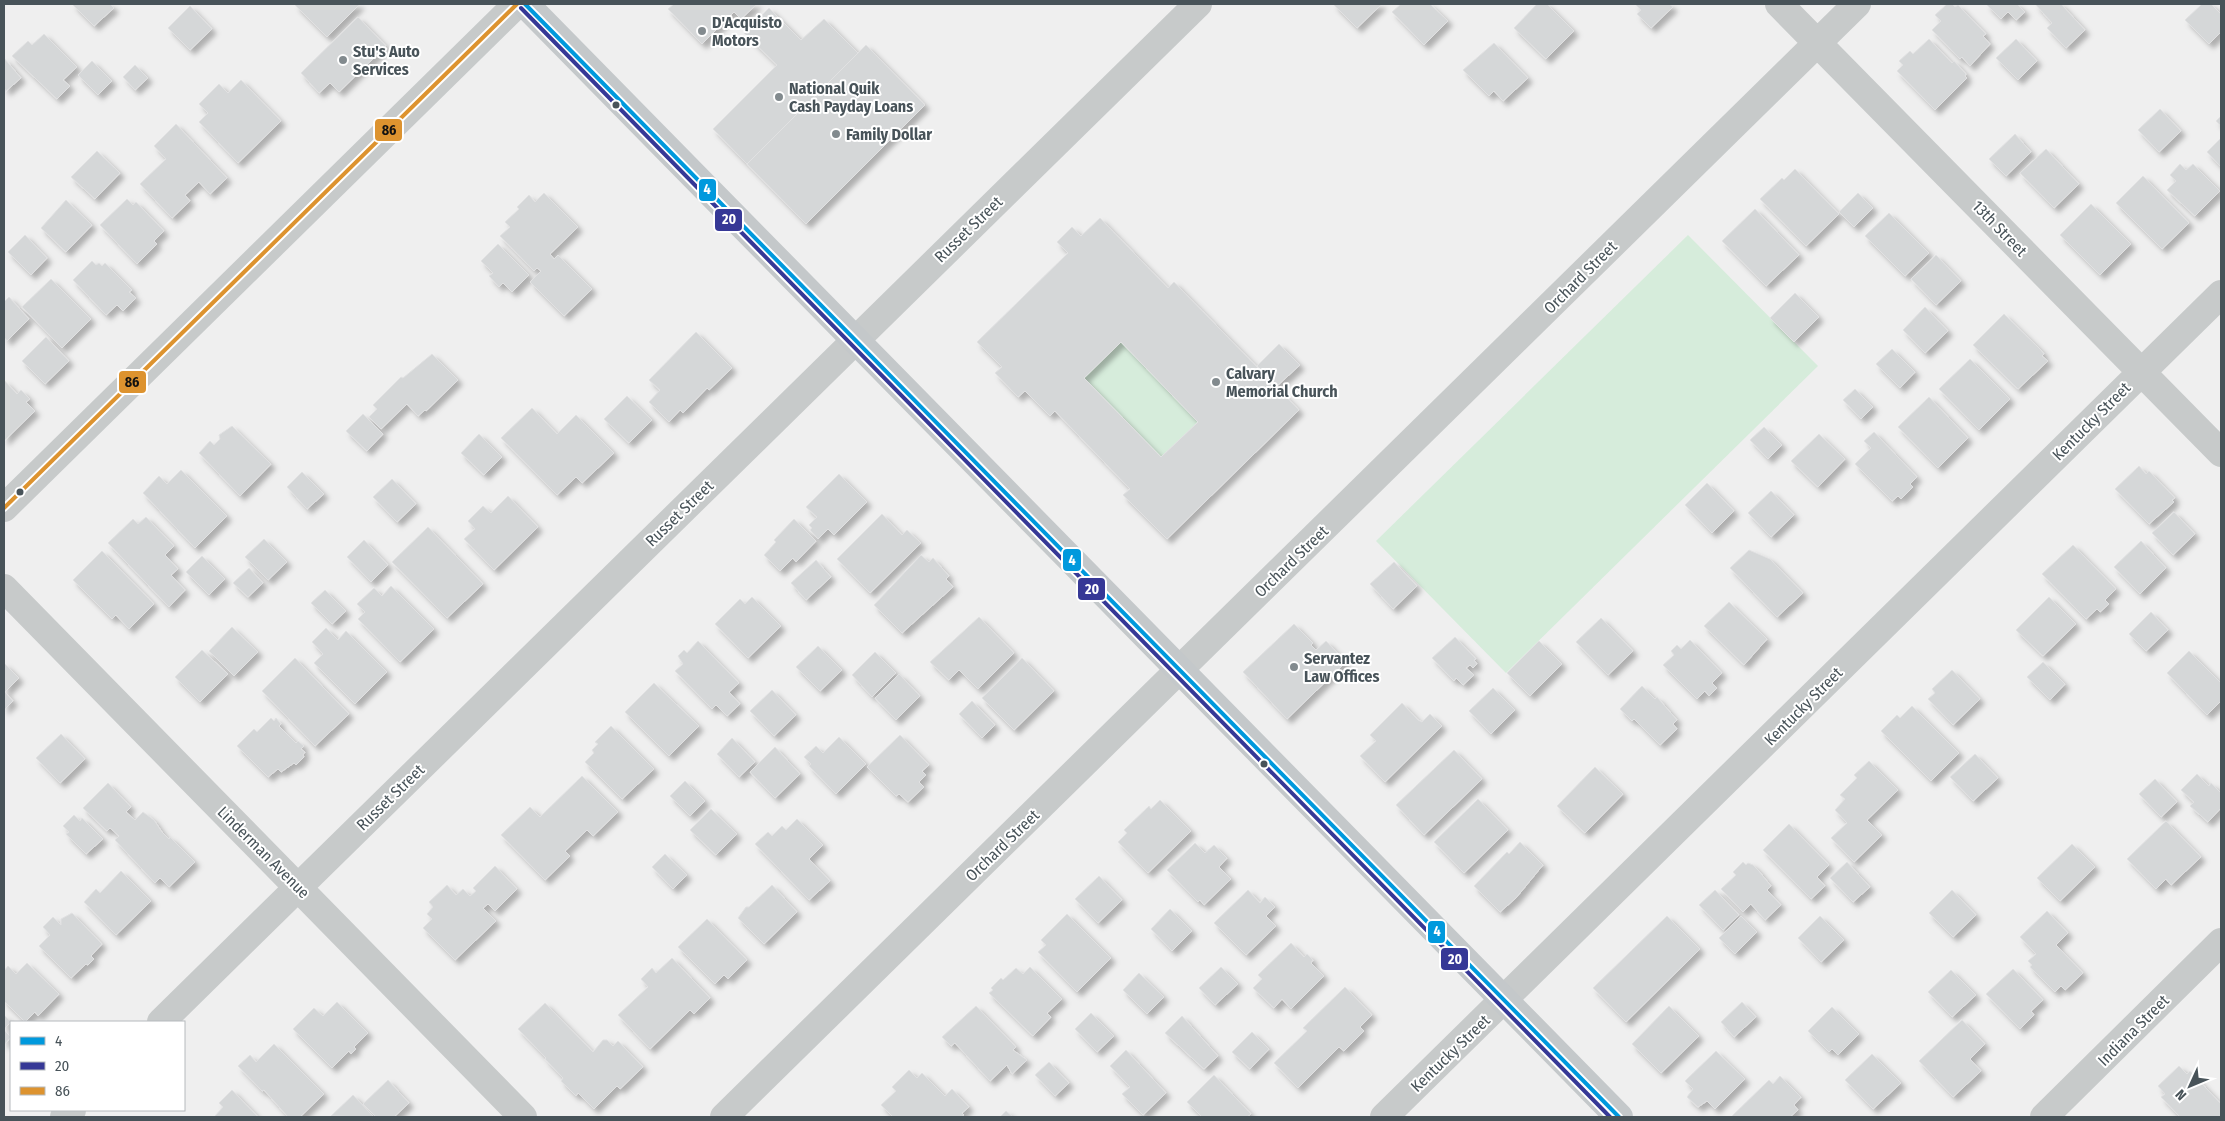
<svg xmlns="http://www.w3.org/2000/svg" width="2225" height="1121" font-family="'Fira Sans Condensed',sans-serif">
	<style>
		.green { fill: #d6ecdb }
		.building { fill: #d5d7d8; stroke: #e1e1e2; fill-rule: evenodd; filter: url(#shadow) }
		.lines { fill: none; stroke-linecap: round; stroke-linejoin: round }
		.minor { stroke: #c7caca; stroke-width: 28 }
		.major { stroke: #c4c8ca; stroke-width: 28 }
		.bus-1-casing { stroke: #fff; stroke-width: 8 }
		.bus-2-casing { stroke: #fff; stroke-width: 8 }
		.bus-3-casing { stroke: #fff; stroke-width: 8 }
		.bus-1 { stroke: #09d; stroke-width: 4 }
		.bus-2 { stroke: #363896; stroke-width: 4 }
		.bus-3 { stroke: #dd932f; stroke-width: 4 }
		.poi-dot { fill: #828a8e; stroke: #fff; stroke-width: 2 }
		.bus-dot { fill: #485359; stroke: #fff; stroke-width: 2 }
		.labels { text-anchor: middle; stroke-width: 4; stroke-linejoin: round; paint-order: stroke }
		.poi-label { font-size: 16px; font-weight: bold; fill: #485359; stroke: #fff; text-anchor: start }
		.street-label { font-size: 16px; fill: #485359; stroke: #fff }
		.line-badge { stroke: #fff; stroke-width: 2 }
		.badge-label { font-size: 14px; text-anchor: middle; font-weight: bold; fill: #fff }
		.pale-badge-label { font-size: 14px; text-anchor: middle; font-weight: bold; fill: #111 }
	</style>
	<defs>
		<filter id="shadow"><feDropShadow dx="4.5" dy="4.5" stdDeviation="2.5" flood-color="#0004"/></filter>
	</defs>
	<rect width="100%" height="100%" fill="#efefef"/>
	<!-- green -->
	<path class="green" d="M1688 235 1818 366 1506 673 1376 541Z
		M1121 342 1198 422 1161 457 1084 378Z"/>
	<!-- building -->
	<path class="building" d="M72 4H110L114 8 94 26Z
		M296 4H360L327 37 295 5Z
		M674 4H757L741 19 734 12 702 44 668 9Z
		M1333 4H1382L1357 28Z
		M1401 4H1430L1448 21 1424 45 1392 12Z
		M1537 4H1547L1574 31 1546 59 1514 28Z
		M1635 4H1669L1673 7 1651 28 1637 14 1641 10Z
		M1947 4H1952L1955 7 1958 5 1986 34 1983 36 1990 44 1970 66 1962 57 1960 59 1932 30 1941 21 1935 15Z
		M1986 4H2017L2025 12 2016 20 2008 12 2001 19Z
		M2035 4H2061L2085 30 2066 48 2047 28 2052 23Z
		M2202 4H2211L2221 14V32L2209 44 2185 20Z
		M190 6 212 29 190 50 168 28Z
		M769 8 801 40 824 19 858 53 747 164 713 129 777 65 744 33Z
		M358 17 386 46 339 92 330 83 319 93 301 73Z
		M44 34 77 67 63 80 70 86 57 99 12 56 28 41 32 45Z
		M1929 39 1952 63 1954 61 1966 74 1965 76 1967 78 1935 110 1897 71 1903 65 1899 61 1910 51 1913 54Z
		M2016 39 2037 61 2018 80 1996 58Z
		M1494 43 1528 78 1503 101 1494 91 1489 96 1463 70Z
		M866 45 925 105 806 224 747 164Z
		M4 58 21 78 6 91 4 88Z
		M92 61 112 81 98 95 78 75Z
		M135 65 148 78 135 90 123 77Z
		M241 80 281 121 238 163 199 122 208 113 199 104 219 84 228 93Z
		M2160 109 2181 131 2159 152 2138 130Z
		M2221 116V126L2216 121Z
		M176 124 227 178 210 194 199 182 185 195 190 201 172 218 140 184 166 159 154 146Z
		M2015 134 2031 152 2006 176 1989 159Z
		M2221 138V167L2207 152Z
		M2046 149 2079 184 2054 208 2020 173Z
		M97 151 120 173 95 199 71 177Z
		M2180 164 2186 170 2193 164 2220 191 2195 216 2167 190 2176 181 2170 175Z
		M1795 169 1839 214 1806 246 1760 199 1782 178 1784 180Z
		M2143 176 2189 223 2162 249 2116 203Z
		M544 193 578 227 550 254 554 259 558 255 592 289 564 316 530 282 541 271 537 268 534 271 500 236 510 227 505 222 519 209 517 207 529 195 535 202Z
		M1858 193 1873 208 1854 227 1839 212Z
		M127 199 133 205 136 202 164 231 154 241 157 244 137 264 100 225Z
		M66 200 92 225 66 252 41 228Z
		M2091 204 2131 244 2100 275 2060 235Z
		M1755 209 1799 255 1766 286 1722 241Z
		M1889 213 1929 253 1905 276 1865 236Z
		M1100 218 1168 288 1174 282 1299 410 1167 539 1123 495 1130 489 1055 411 1050 416 1025 391 1018 397 995 373 1002 367 977 342 1068 253 1057 242 1072 227 1081 236ZM1121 342 1198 422 1161 457 1084 378Z
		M25 235 47 258 31 275 8 252Z
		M498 244 529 275 512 292 503 283 499 287 489 276 493 273 481 261Z
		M1936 255 1961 281 1936 305 1911 279Z
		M92 261 96 265 99 263 102 266 105 263 132 290 129 292 136 298 123 311 117 305 106 315 73 280Z
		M51 279 91 319 62 348 22 307Z
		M1795 293 1819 317 1794 342 1770 318Z
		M9 297 29 319 7 341 4 337V302Z
		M1925 307 1948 331 1925 353 1903 330Z
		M2004 314 2040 349 2044 354 2042 356 2048 361 2018 389 1973 345Z
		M696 332 732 368 709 390 707 388 683 413 680 410 669 422 649 402 660 390 649 380Z
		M46 337 69 361 45 384 22 361Z
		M1279 344 1300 365 1277 386 1257 366Z
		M1892 349 1915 372 1900 388 1876 364Z
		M432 354 458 380 426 411 425 410 418 416 407 404 381 429 369 417 377 409 373 405 401 377 403 378Z
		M1970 359 2010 399 1979 430 1939 389Z
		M4 380 17 394 21 390 30 399 26 402 35 411 4 441Z
		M1855 389 1873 407 1861 419 1843 400Z
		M627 396 652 420 629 443 604 419Z
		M1929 397 1968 438 1938 468 1898 427Z
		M532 408 557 434 576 415 614 453 582 483 576 477 557 495 501 438Z
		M363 414 383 434 367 451 346 431Z
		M232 426 271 464 240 496 199 453 210 441 214 445 220 439 219 435Z
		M1764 427 1782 445 1768 459 1750 440Z
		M1874 432 1917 477 1910 484 1913 487 1901 499 1898 496 1892 501 1855 464 1871 448 1864 441Z
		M479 434 502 457 484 475 461 453Z
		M1819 434 1845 459 1818 487 1791 461Z
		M2139 466 2146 474 2149 471 2175 498 2172 500 2174 502 2149 524 2115 489Z
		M181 470 227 516 195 548 143 493 159 476 167 484Z
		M302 472 324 494 307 509 287 487Z
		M839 474 867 502 834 535 828 529 818 539 810 530 812 528 809 525 817 517 806 507Z
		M392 479 416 504 397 522 373 497Z
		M1707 483 1734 511 1712 533 1685 505Z
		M1771 491 1794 515 1771 537 1748 513Z
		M508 496 538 527 494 570 464 539 475 529 468 521 483 506 491 513Z
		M2174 512 2195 534 2173 555 2152 533Z
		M882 514 902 535 907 530 921 543 870 593 837 559Z
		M146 517 174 546 165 555 178 569 171 575 185 590 169 607 108 543 133 519 138 524Z
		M794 519 816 541 796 562 793 558 780 571 764 555 776 542 774 540Z
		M428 527 483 584 447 618 392 562Z
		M264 539 287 562 268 580 245 557Z
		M364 540 388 565 371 582 347 557Z
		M2141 541 2166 568 2140 594 2114 567Z
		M2073 545 2116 589 2105 600 2109 604 2100 612 2097 609 2086 619 2042 574Z
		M1749 550 1770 559 1803 593 1777 617 1730 568Z
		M102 551 154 604 129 629 116 615 112 619 73 580Z
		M921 555 929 562 933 558 949 576 946 579 953 587 902 633 874 605Z
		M202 556 225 579 209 595 186 572Z
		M816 560 831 577 806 600 791 583Z
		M1394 562 1417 586 1393 609 1370 584Z
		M249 568 263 583 248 597 233 583Z
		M391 586 434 629 400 662 358 619 365 612 357 604 374 588 382 596Z
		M325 590 346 611 332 624 311 603Z
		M752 597 781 626 748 658 715 624 740 599 745 604Z
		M2049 597 2076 624 2043 656 2016 630Z
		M1729 602 1767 639 1744 665 1704 626Z
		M2151 612 2168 630 2146 651 2129 634Z
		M979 617 1014 653 978 689 959 670 949 680 930 662Z
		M1601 618 1633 651 1608 675 1576 642Z
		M1294 624 1313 643 1311 645 1316 650 1326 641 1346 662 1287 719 1243 672Z
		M232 627 258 652 234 676 209 651Z
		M326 628 338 640 346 631 387 672 355 704 314 663 323 654 312 642Z
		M1455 637 1476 659 1474 660 1477 664 1473 668 1470 665 1466 668 1474 675 1463 685 1456 678 1454 681 1432 658Z
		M1690 640 1722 673 1712 683 1717 688 1709 696 1705 691 1697 699 1663 665 1674 655 1671 651 1677 645 1681 649Z
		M698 641 739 683 729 692 740 704 727 716 716 705 712 709 675 671 683 664 678 656 684 650 687 653Z
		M1539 641 1562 664 1530 696 1507 673Z
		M818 646 842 670 820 691 796 667Z
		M202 650 228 674 200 702 175 677Z
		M2189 651 2221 683V701L2207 715 2167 673Z
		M875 652 896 673 872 697 852 675Z
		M295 658 349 714 315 746 262 691Z
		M1022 658 1054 691 1014 730 982 698Z
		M2043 662 2065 684 2050 700 2027 677Z
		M4 663 19 678 5 692 13 701 4 710Z
		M1952 670 1980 699 1953 725 1928 699 1935 693 1932 689Z
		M899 674 920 696 896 720 875 698Z
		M654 683 699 726 669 756 625 712Z
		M1642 686 1655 699 1657 697 1677 720 1673 724 1677 729 1660 745 1634 719 1632 721 1620 709Z
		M1493 688 1515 710 1491 734 1469 711Z
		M772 690 796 715 774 736 750 711Z
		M972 701 995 725 982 738 959 714Z
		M1402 703 1418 720 1422 722 1430 714 1442 726 1385 782 1360 756 1376 741 1370 735Z
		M1912 706 1959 753 1931 781 1881 731 1897 715 1900 718Z
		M271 718 274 721 276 718 281 724 279 726 296 743 298 741 304 746 301 749 305 752 303 755 304 757 296 765 294 763 281 772 278 769 268 777 237 746 254 729 257 732Z
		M611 726 654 769 622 799 585 762 594 753 592 750 598 744 595 742Z
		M61 734 85 759 60 783 36 758Z
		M900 735 929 765 922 771 926 775 919 782 924 787 908 802 899 794 896 796 867 767Z
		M839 737 866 764 836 794 809 766 811 764 804 757 816 746 823 753Z
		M732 738 755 762 739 777 717 754Z
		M775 747 800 774 775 798 750 772Z
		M1454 750 1482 779 1424 835 1396 805Z
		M1975 754 1998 778 1973 801 1950 777Z
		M1869 761 1898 790 1867 820 1882 835 1854 862 1831 838 1847 823 1835 810 1845 799 1840 795 1857 778 1854 775Z
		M1595 767 1623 794 1585 833 1557 806Z
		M2197 774 2209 786 2211 783 2221 793V808L2208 822 2190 806 2194 802 2181 790Z
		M582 776 618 812 593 836 587 830 565 851 570 856 545 880 501 835 530 807 540 817Z
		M2155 779 2177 802 2161 817 2139 794Z
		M685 781 705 801 690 816 670 796Z
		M108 783 131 807 126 812 135 820 143 812 154 820 162 832 169 839 170 837 195 862 169 887 160 878 155 883 115 840 119 836 110 828 107 831 83 808Z
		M1478 799 1508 830 1464 873 1434 842Z
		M1160 800 1191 831 1148 873 1118 842 1127 833 1124 830 1149 806 1151 809Z
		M711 809 737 834 716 855 690 830Z
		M74 815 80 821 82 818 103 839 86 854 66 834 69 832 63 826Z
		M797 819 823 845 809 859 830 881 809 900 755 844 768 832 772 836 782 826 786 830Z
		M2166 821 2201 857 2171 885 2166 879 2156 889 2127 859Z
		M1789 824 1829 865 1817 877 1825 886 1811 899 1763 850Z
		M1520 842 1543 865 1516 898 1500 912 1474 886 1507 852 1509 854Z
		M1195 843 1205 853 1214 845 1227 858 1219 867 1231 879 1204 905 1200 900 1198 902 1167 870Z
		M2072 844 2095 867 2060 901 2037 878Z
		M665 854 687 875 673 889 652 867Z
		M1743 862 1746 865 1748 863 1753 865 1758 870 1771 886 1767 890 1781 905 1765 920 1751 904 1743 912 1721 889 1736 875 1733 872Z
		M1847 862 1870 887 1853 902 1830 878Z
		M495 866 517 889 495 911 488 904 483 908 496 921 455 960 423 928 432 919 427 914 433 907 429 902 447 885 456 895 463 889 470 896 476 891 473 888Z
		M121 871 151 901 116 935 84 902 96 889 100 893Z
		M1099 876 1122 900 1098 923 1075 899Z
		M772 885 797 912 764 944 738 918 746 907H749Z
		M1248 890 1260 903 1265 897 1275 907 1266 916 1276 926 1246 955 1214 923Z
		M1715 890 1739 915 1723 930 1699 905Z
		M1952 890 1976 915 1953 937 1929 913Z
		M1170 909 1192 931 1172 951 1151 929Z
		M2047 911 2068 933 2056 945 2083 973 2065 990 2061 986 2055 992 2030 967 2032 965 2028 961 2036 954 2020 937Z
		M72 913 102 944 91 956 94 959 88 965 86 964 71 978 39 946 50 935 43 927 53 917 61 925V919Z
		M1067 914 1111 958 1077 992 1038 952 1046 945 1041 940Z
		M1667 916 1700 949 1626 1022 1593 988Z
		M1741 916 1757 932 1735 954 1719 938Z
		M1820 916 1844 940 1821 962 1798 938Z
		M707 919 747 960 728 979 724 975 715 984 678 947Z
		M1291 943 1304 957 1307 954 1313 960 1311 963 1324 976 1291 1009 1282 999 1274 1008 1253 988 1262 979 1258 975Z
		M672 958 710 998 694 1014 690 1010 650 1049 618 1015 648 987 641 979 652 968 656 973Z
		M27 963 59 994 38 1016 35 1012 25 1022 4 1001V971L8 966 16 974Z
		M1030 967 1062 999 1047 1013 1051 1017 1033 1036 989 993 993 990 991 988 1001 978 1003 980 1016 968 1023 974Z
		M1221 967 1238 984 1215 1005 1199 988Z
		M2013 969 2043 1000 2031 1011 2034 1015 2020 1029 1986 994Z
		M1951 970 1976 995 1952 1017 1928 992Z
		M1139 973 1164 997 1147 1014 1123 990Z
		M1345 987 1372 1015 1360 1027 1364 1031 1344 1051 1339 1047 1298 1088 1274 1063 1307 1031 1303 1028Z
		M337 1002 368 1033 354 1047 356 1049 351 1054 349 1051 332 1068 293 1029 314 1008 323 1016Z
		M1742 1002 1756 1017 1734 1037 1721 1022Z
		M545 1003 593 1052 603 1040H607L613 1046 618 1041 643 1067 620 1089 617 1086 594 1109 578 1093 576 1096 561 1081 563 1078 545 1059 546 1058 518 1029Z
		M976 1006 1016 1047 1013 1050 1027 1060 1012 1074 1007 1065 990 1081 955 1043 951 1046 942 1037Z
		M1669 1006 1699 1036 1661 1073 1632 1044Z
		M1832 1007 1859 1034 1838 1055 1832 1049 1829 1052 1808 1031Z
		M1091 1013 1114 1036 1097 1052 1075 1029Z
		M4 1015 11 1022 4 1029Z
		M1182 1016 1218 1056 1204 1069 1165 1033Z
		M1962 1020 1985 1044 1970 1059 1981 1071 1953 1097 1919 1061Z
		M4 1030 11 1037 4 1045Z
		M1252 1032 1269 1049 1250 1069 1232 1052Z
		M274 1044 324 1094 300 1117H288L264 1090 262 1091 238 1066 250 1055 256 1062Z
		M1126 1050 1166 1093 1143 1115 1122 1094 1130 1087 1110 1066Z
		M1716 1051 1745 1079 1715 1109 1707 1101 1698 1107 1687 1097 1693 1089 1685 1081Z
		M1872 1054 1901 1083 1873 1109 1845 1080Z
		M1049 1062 1069 1083 1055 1096 1035 1075Z
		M2179 1066 2187 1074 2190 1071 2221 1104V1117H2180L2161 1097 2165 1094 2158 1086Z
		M909 1070 917 1078 922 1073 945 1096 952 1089 969 1107 962 1113 964 1115 961 1117H893L881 1105 896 1091 892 1087Z
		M1214 1075 1251 1114 1247 1117H1202L1187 1102Z
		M1780 1076 1801 1097 1794 1105 1798 1110 1790 1117H1731L1769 1080 1773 1084Z
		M388 1080 409 1103 394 1117H376L363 1104Z
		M232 1090 258 1117H214L223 1107 219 1103Z
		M353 1095 374 1117 331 1116Z
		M1006 1111 1013 1117H1000Z"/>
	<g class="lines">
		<!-- minor -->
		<path class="minor" d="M1779 4 2221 453
			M4 508 517 4
			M4 588 523 1117
			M161 1022 1198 4
			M64 1117 72 1110
			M724 1117 1857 4
			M1384 1117 2221 294
			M2044 1117 2221 942"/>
		<!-- major -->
		<path class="major" d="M525 4 1619 1117"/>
		<defs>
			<path id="bus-1" d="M525 4 1619 1117"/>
			<path id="bus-2" d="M521 8 1610 1117"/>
			<path id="bus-3" d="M4 508 517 4"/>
		</defs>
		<!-- bus-1 casing -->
		<use href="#bus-1" class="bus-1-casing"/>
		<!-- bus-2 casing -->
		<use href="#bus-2" class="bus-2-casing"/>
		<!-- bus-3 casing -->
		<use href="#bus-3" class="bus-3-casing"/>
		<!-- bus-1 -->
		<use href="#bus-1" class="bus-1"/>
		<!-- bus-2 -->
		<use href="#bus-2" class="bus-2"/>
		<!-- bus-3 -->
		<use href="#bus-3" class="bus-3"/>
	</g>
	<!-- markers -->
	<g class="poi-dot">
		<circle cx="702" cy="31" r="5"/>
		<circle cx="343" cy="60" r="5"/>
		<circle cx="779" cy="97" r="5"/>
		<circle cx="836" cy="134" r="5"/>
		<circle cx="1216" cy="382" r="5"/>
		<circle cx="1294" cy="667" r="5"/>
	</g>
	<g class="bus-dot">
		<circle cx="616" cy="105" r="4.5"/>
		<circle cx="20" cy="492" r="4.5"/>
		<circle cx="1264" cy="764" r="4.5"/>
	</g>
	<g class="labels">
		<!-- poi labels -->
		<g class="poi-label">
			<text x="712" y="28">D'Acquisto<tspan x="712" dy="18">Motors</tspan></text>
			<text x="353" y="57">Stu's Auto<tspan x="353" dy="18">Services</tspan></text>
			<text x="789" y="94">National Quik<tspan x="789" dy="18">Cash Payday Loans</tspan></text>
			<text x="846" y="140">Family Dollar</text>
			<text x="1226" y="379">Calvary<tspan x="1226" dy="18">Memorial Church</tspan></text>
			<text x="1304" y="664">Servantez<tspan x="1304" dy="18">Law Offices</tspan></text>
		</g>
		<!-- street labels -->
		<g class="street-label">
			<text transform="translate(2000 228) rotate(46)" y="6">13th Street</text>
			<text transform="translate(968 229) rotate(-44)" y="6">Russet Street</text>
			<text transform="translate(1580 277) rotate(-45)" y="6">Orchard Street</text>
			<text transform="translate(2091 421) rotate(-45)" y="6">Kentucky Street</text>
			<text transform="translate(679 513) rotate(-44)" y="6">Russet Street</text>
			<text transform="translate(1291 561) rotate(-44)" y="6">Orchard Street</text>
			<text transform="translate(1803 706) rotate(-45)" y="6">Kentucky Street</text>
			<text transform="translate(390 797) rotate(-44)" y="6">Russet Street</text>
			<text transform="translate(1002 845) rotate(-44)" y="6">Orchard Street</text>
			<text transform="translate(264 852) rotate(45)" y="6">Linderman Avenue</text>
			<text transform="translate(2133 1030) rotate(-45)" y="6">Indiana Street</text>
			<text transform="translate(1450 1053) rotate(-44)" y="6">Kentucky Street</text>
		</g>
	</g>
	<g class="line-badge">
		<rect x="374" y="118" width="29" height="24" rx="5" fill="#dd932f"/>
		<rect x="698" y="178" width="19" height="24" rx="5" fill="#09d"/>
		<rect x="714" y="208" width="29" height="24" rx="5" fill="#363896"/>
		<rect x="118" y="370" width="29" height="24" rx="5" fill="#dd932f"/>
		<rect x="1062" y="548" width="20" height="24" rx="5" fill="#09d"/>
		<rect x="1077" y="577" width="29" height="24" rx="5" fill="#363896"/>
		<rect x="1427" y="920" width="19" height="24" rx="5" fill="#09d"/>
		<rect x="1440" y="947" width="29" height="24" rx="5" fill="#363896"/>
	</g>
	<g class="badge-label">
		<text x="707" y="194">4</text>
		<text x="729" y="224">20</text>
		<text x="1072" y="565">4</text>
		<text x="1092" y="594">20</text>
		<text x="1437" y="936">4</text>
		<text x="1455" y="964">20</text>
	</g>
	<g class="pale-badge-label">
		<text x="389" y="135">86</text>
		<text x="132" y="387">86</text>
	</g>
	<!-- border -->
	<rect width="2225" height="1121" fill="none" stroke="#485359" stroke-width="10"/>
	<!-- legend -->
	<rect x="10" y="1021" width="175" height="90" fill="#ffffff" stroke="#b6babd"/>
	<rect x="20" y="1037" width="25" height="8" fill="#0099dd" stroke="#b6babd"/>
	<text x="55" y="1046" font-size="15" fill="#485359">4</text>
	<rect x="20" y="1062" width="25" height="8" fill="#363896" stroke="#b6babd"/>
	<text x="55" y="1071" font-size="15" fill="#485359">20</text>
	<rect x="20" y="1087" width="25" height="8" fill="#dd932f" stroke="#b6babd"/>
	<text x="55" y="1096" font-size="15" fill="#485359">86</text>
	<!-- north arrow -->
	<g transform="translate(2190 1086) rotate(226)" stroke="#ffffff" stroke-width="4" paint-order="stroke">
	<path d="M0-4L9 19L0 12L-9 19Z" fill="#485359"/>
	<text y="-8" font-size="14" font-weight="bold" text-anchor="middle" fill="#485359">N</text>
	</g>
</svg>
